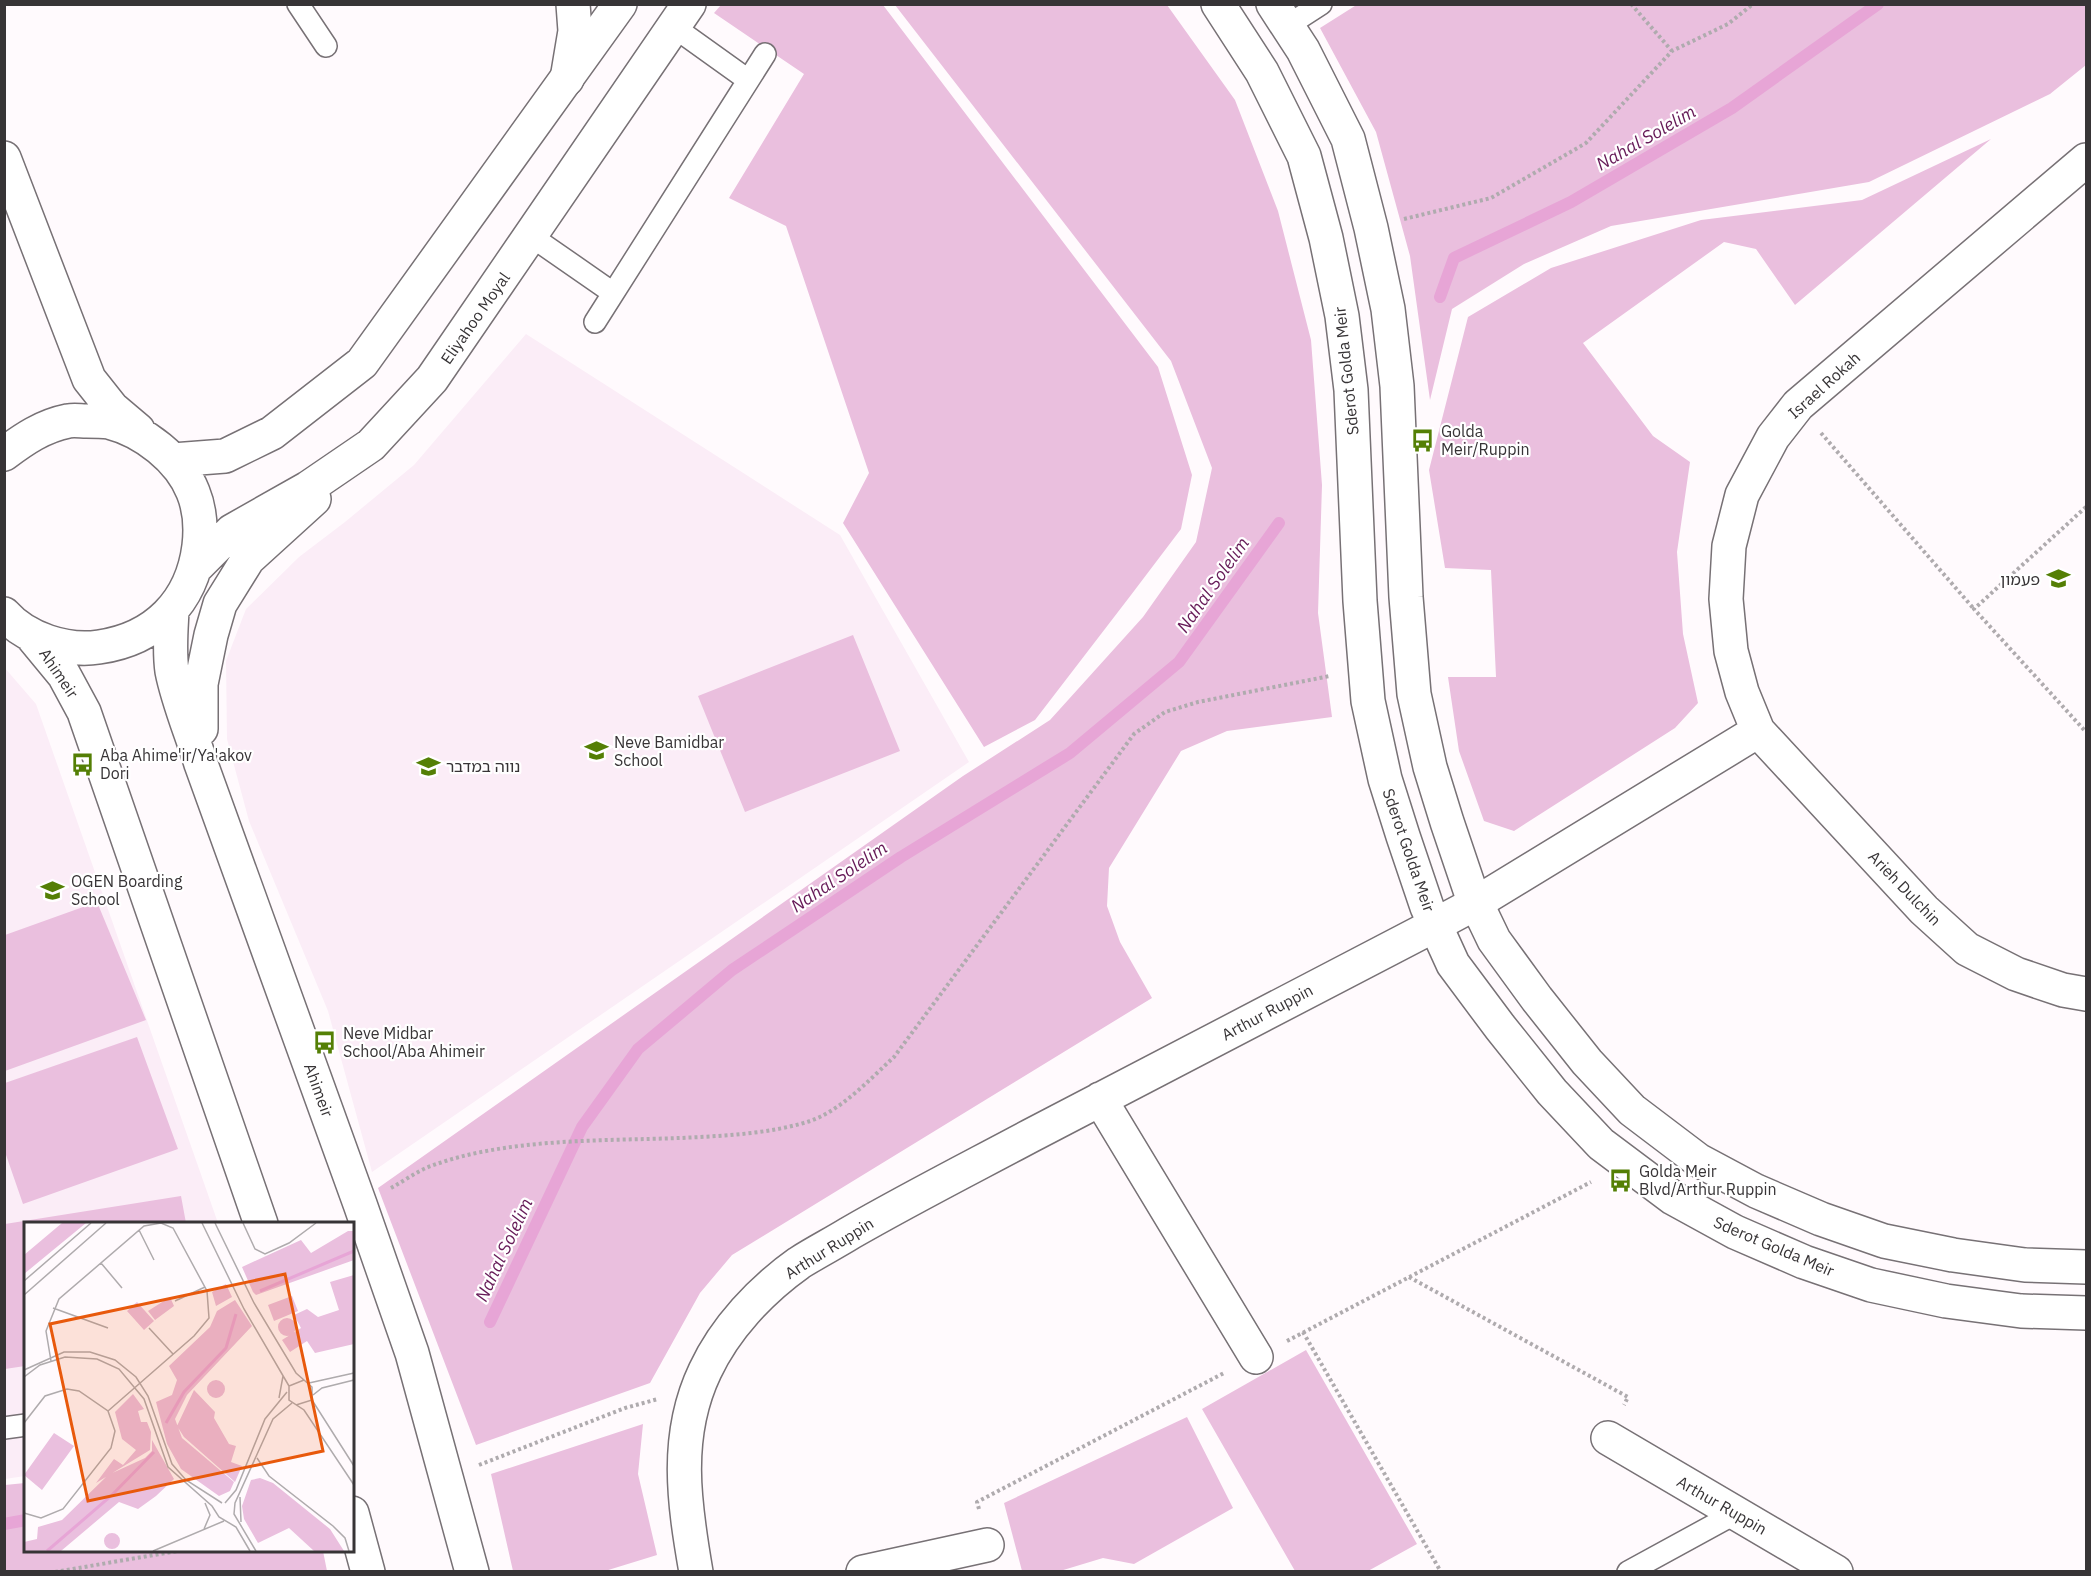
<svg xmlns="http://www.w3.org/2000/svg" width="2091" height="1576" font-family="'IBM Plex Sans','Noto Sans Hebrew',sans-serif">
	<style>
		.built { fill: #fbedf7 }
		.green { fill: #eabfde }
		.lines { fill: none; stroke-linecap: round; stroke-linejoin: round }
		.stream { stroke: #e7a5d6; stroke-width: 12 }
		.lane-casing { stroke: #777175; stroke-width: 24 }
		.street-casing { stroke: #777175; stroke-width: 36 }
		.secondary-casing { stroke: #777175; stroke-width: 36 }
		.path { stroke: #afabae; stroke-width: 4; stroke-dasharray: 3 3; stroke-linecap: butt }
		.lane { stroke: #fff; stroke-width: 21 }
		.street { stroke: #fff; stroke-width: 33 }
		.secondary { stroke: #fff; stroke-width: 33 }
		.labels { text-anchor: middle; stroke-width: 4.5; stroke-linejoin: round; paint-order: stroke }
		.street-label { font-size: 16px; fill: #373436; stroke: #fff }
		.poi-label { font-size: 16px; fill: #373436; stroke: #fff; text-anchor: start }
		.water-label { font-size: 18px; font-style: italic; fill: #661b58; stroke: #fff }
		.inset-river { fill: none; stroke: #e7a5d6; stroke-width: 3 }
		.inset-road { fill: none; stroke: #afabad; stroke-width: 1.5 }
		.view { fill: #e8590c; fill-opacity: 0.15; stroke: #e8590c; stroke-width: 3 }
		.inset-edge { fill: none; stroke: #373436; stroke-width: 3 }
	</style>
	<rect width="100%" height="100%" fill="#fffafd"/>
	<!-- built -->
	<path class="built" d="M526 334 840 535 969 762 372 1172 328 1011 249 821 227 739 226 661 246 609 299 557 345 522 414 465Z
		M4 667 36 704 218 1223 26 1224 25 1476 5 1479Z"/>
	<!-- green -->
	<path class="green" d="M1358 4 2086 5V65L2050 94 1869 182 1611 226 1524 264 1452 309 1430 400 1410 256 1376 132 1320 28Z
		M721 5H883L1158 367 1192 475 1181 529 1131 595 1035 720 984 747 843 523 869 473 786 226 729 198 804 74 714 13Z
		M895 5H1167L1235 100 1278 211 1311 340 1322 485 1318 613 1332 717 1227 731 1181 751 1109 868 1107 906 1120 942 1152 998 732 1255 700 1293 650 1383 476 1445 378 1188 963 776 1050 720 1143 617 1196 542 1212 468 1171 361Z
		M1991 139 1795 305 1756 249 1724 242 1583 343 1653 436 1690 462 1677 552 1683 634 1698 703 1675 728 1514 831 1484 821 1459 751 1448 677H1496L1491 570 1445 568 1429 470 1468 317 1551 268 1701 220 1862 200Z
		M853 635 900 751 745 812 698 696Z
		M97 902 146 1020 5 1071V935Z
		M137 1037 178 1149 23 1204 5 1152V1083Z
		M181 1196 186 1223 26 1224 25 1366 5 1369V1224Z
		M1306 1350 1417 1544 1368 1571H1295L1202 1409Z
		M1187 1417 1233 1508 1134 1564 1103 1558 1060 1571H1022L1004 1503Z
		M643 1424 638 1474 657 1555 605 1571H513L491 1474Z
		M25 1483 26 1550 323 1551 327 1571H5V1485Z"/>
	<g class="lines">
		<!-- stream -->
		<path class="stream" d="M1440 297 1454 258 1571 202 1732 108 1878 4
			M490 1322 582 1127 638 1049 732 970 901 857 1070 753 1179 662 1279 523
			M4 1524 26 1520"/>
		<defs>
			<path id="lane" d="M298 4 326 46
				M1287 26 1321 4
				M674 27 748 80
				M531 236 613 293
				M595 322 765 54
				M4 1428 26 1425
				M1628 1572 1736 1513"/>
			<path id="street" d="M567 79 575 31 573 4
				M2086 160 1798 405 1773 437 1742 495 1729 546 1726 599 1731 651 1742 692 1758 731 1924 910 1967 949 2016 974 2063 990 2086 994
				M1100 1099 1256 1357
				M1608 1438 1836 1572
				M696 1572C684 1503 674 1436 705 1371 725 1328 761 1290 799 1263 816 1252 834 1243 850 1233 909 1199 970 1168 1030 1136 1165 1065 1300 995 1435 925L1476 903 1758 731
				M863 1572 987 1545"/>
			<path id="secondary" d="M1218 4 1262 72 1304 156 1326 238 1342 316 1351 390 1360 601 1368 701 1385 779 1403 836 1427 907 1453 964 1500 1027 1552 1092 1601 1144 1673 1198 1735 1232 1804 1262 1871 1285 1946 1301 2021 1311 2086 1313
				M1273 4 1303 50 1348 139 1371 228 1388 309 1397 386 1406 597 1414 694 1430 767 1447 822 1470 890 1494 940 1537 999 1587 1062 1632 1110 1698 1160 1756 1191 1821 1219 1884 1241 1953 1255 2025 1265 2086 1267
				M4 158 89 379 112 408 138 430
				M4 454C24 439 43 426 68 421 74 420 81 421 86 421 94 421 102 421 109 422 144 431 180 459 193 492 200 509 201 529 199 546 192 602 155 639 99 647 67 652 26 639 4 614
				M173 460 225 456 272 433 362 363 620 4
				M196 567 232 531 308 488 371 445 432 379 689 4
				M172 611C171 630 169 651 172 671 178 702 192 734 201 764L360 1204 412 1353 472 1572
				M31 635 64 675 84 712 261 1224
				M201 729V684L211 635 220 604 248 559 314 499
				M352 1513 368 1572"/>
		</defs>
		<!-- lane casing -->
		<use href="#lane" class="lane-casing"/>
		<!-- street casing -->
		<use href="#street" class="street-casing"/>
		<!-- secondary casing -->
		<use href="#secondary" class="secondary-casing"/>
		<!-- path -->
		<path class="path" d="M1631 4 1672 51
			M1404 219 1491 198 1586 143 1672 51 1728 24 1753 4
			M1821 433 1974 609
			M2086 507 1974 609 2086 732
			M391 1188C404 1181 417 1171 431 1166 506 1138 601 1141 680 1138 722 1136 767 1134 807 1122 840 1112 869 1080 894 1057L1134 734 1165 712 1198 702 1330 676
			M1409 1277 1628 1397 1624 1405
			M1303 1332 1441 1572
			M1287 1341 1591 1182
			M479 1465 625 1408 658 1399
			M979 1509 977 1502 1224 1373
			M55 1572 183 1550"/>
		<!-- lane -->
		<use href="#lane" class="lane"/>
		<!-- street -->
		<use href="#street" class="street"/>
		<!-- secondary -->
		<use href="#secondary" class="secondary"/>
	</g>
	<!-- icons -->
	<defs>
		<symbol id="bus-bare" viewBox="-9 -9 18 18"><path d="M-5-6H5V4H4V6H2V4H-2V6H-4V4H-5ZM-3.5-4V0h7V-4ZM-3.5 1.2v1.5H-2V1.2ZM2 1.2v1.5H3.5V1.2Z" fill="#547f05" stroke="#fff" stroke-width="2.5" paint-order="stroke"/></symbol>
		<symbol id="school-bare" viewBox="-9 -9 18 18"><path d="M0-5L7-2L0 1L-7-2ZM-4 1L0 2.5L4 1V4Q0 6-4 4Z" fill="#547f05" stroke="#fff" stroke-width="2.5" paint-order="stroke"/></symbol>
	</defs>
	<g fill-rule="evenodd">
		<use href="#bus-bare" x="1406" y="424" width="33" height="33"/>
		<use href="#school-bare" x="2042" y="562" width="33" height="33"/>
		<use href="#school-bare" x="580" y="734" width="33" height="33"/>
		<use href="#bus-bare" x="66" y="748" width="33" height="33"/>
		<use href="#school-bare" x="412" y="750" width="33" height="33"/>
		<use href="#school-bare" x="36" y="874" width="33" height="33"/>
		<use href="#bus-bare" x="308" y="1026" width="33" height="33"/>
		<use href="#bus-bare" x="1604" y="1164" width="33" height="33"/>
	</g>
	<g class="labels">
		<!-- street labels -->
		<g class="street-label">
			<text transform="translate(475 318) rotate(-55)" y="6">Eliyahoo Moyal</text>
			<text transform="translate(1346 371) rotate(-96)" y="6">Sderot Golda Meir</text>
			<text transform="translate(1824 385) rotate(-42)" y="6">Israel Rokah</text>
			<text transform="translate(59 673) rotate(56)" y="6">Ahimeir</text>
			<text transform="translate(1409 850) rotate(71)" y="6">Sderot Golda Meir</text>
			<text transform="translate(1905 888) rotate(46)" y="6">Arieh Dulchin</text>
			<text transform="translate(1267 1012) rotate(-28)" y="6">Arthur Ruppin</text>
			<text transform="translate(319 1090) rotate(70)" y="6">Ahimeir</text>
			<text transform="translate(1774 1246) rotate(23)" y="6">Sderot Golda Meir</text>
			<text transform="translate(829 1248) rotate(-32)" y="6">Arthur Ruppin</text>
			<text transform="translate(1722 1505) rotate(30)" y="6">Arthur Ruppin</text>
		</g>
		<!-- poi labels -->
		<g class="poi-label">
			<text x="1441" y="437">Golda<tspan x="1441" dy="18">Meir/Ruppin</tspan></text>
			<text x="2040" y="585" text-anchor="end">פעמון</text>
			<text x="614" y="748">Neve Bamidbar<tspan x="614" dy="18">School</tspan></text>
			<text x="100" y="761">Aba Ahime'ir/Ya'akov<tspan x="100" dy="18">Dori</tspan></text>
			<text x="446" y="772">נווה במדבר</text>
			<text x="71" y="887">OGEN Boarding<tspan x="71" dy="18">School</tspan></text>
			<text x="343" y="1039">Neve Midbar<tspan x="343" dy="18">School/Aba Ahimeir</tspan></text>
			<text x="1639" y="1177">Golda Meir<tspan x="1639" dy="18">Blvd/Arthur Ruppin</tspan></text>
		</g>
		<!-- water labels -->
		<g class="water-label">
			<text transform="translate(1646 138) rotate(-30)" y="6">Nahal Solelim</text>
			<text transform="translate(1213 585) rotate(-55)" y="6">Nahal Solelim</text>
			<text transform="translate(839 877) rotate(-34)" y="6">Nahal Solelim</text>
			<text transform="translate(504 1250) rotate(-65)" y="6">Nahal Solelim</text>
		</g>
	</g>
	<!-- overview -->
	<g transform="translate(24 1222)">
		<rect width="330" height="330" fill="#fffafd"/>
		<path d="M38 1H62L0 52V33ZM324 9H330V38L232 73 229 70 218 45 277 18 287 31ZM330 53V122L291 131 283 119 266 130 258 118 277 106 270 93 283 87 294 95 315 88 306 60ZM202 62 208 75 192 84 188 70ZM268 74 274 89 250 99 244 83ZM146 75 150 84 131 98 124 89ZM211 78 228 104 163 173 151 197 158 216 210 260 206 269 195 274 157 247 143 222 132 180 148 173 153 158 145 144 186 105 193 89ZM113 80 130 99 120 108 103 89ZM254 105a9 9 0 1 1 18 0a9 9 0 1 1-18 0ZM183 167a9 9 0 1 1 18 0a9 9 0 1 1-18 0ZM170 168 191 190 190 196 205 222 212 224 207 240 218 244 211 260 160 215 153 204ZM109 172 120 187 114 189 117 200H123L127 210 126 228 72 261 90 237 99 243 112 228 98 217 91 190ZM30 211 50 224 18 268 0 253ZM128 218 150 257 132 274 114 287 95 280 37 329H0V320L13 317 14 305 38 298 84 253 121 236 128 229ZM236 256 249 261 306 307 320 329H290L265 306 234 321 220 297 218 284 227 258ZM80 319a8 8 0 1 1 16 0a8 8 0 1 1-16 0Z" fill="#eabfde"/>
		<path class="inset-river" d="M236 69 330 29M142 201 160 170 202 126 212 92M23 329 87 274 130 230"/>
		<path class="inset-road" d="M178 1 220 87 265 164M191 1 230 81 272 151 288 165V178L272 183M219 1 231 27 241 32 265 21 292 1M115 8 130 38M77 41 98 66M0 59 67 1M0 73 82 1M151 79 181 65M29 86 84 106M125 106 149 132M27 139 22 109 35 77 120 4 137 1 149 6 183 69 185 96 170 114 84 189M0 148 40 130H66L91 138 112 155 124 174 148 242 162 258 198 281M0 155 16 143 41 135 73 137 95 147 120 177 144 245 188 284 195 295 212 305 226 329M280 158 265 164V178L280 188 330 263M285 161 330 151M289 173 298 166 330 158M255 176 259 154M288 178 330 244M0 201 21 174 43 167 55 169 84 189 91 209 87 226 39 287 17 296 0 291M233 236 245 254 309 304 321 316 325 329M216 275 217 300M201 281 212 268 241 197 263 170M180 307 186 293 181 281M129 329 200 299M232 329 210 292 211 281 249 197 268 181"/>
		<path class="view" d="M261 52 299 229 64 279 26 102Z"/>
		<rect width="330" height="330" class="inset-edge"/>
	</g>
	<!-- border -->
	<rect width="2091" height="1576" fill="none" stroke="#373436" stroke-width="12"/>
</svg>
